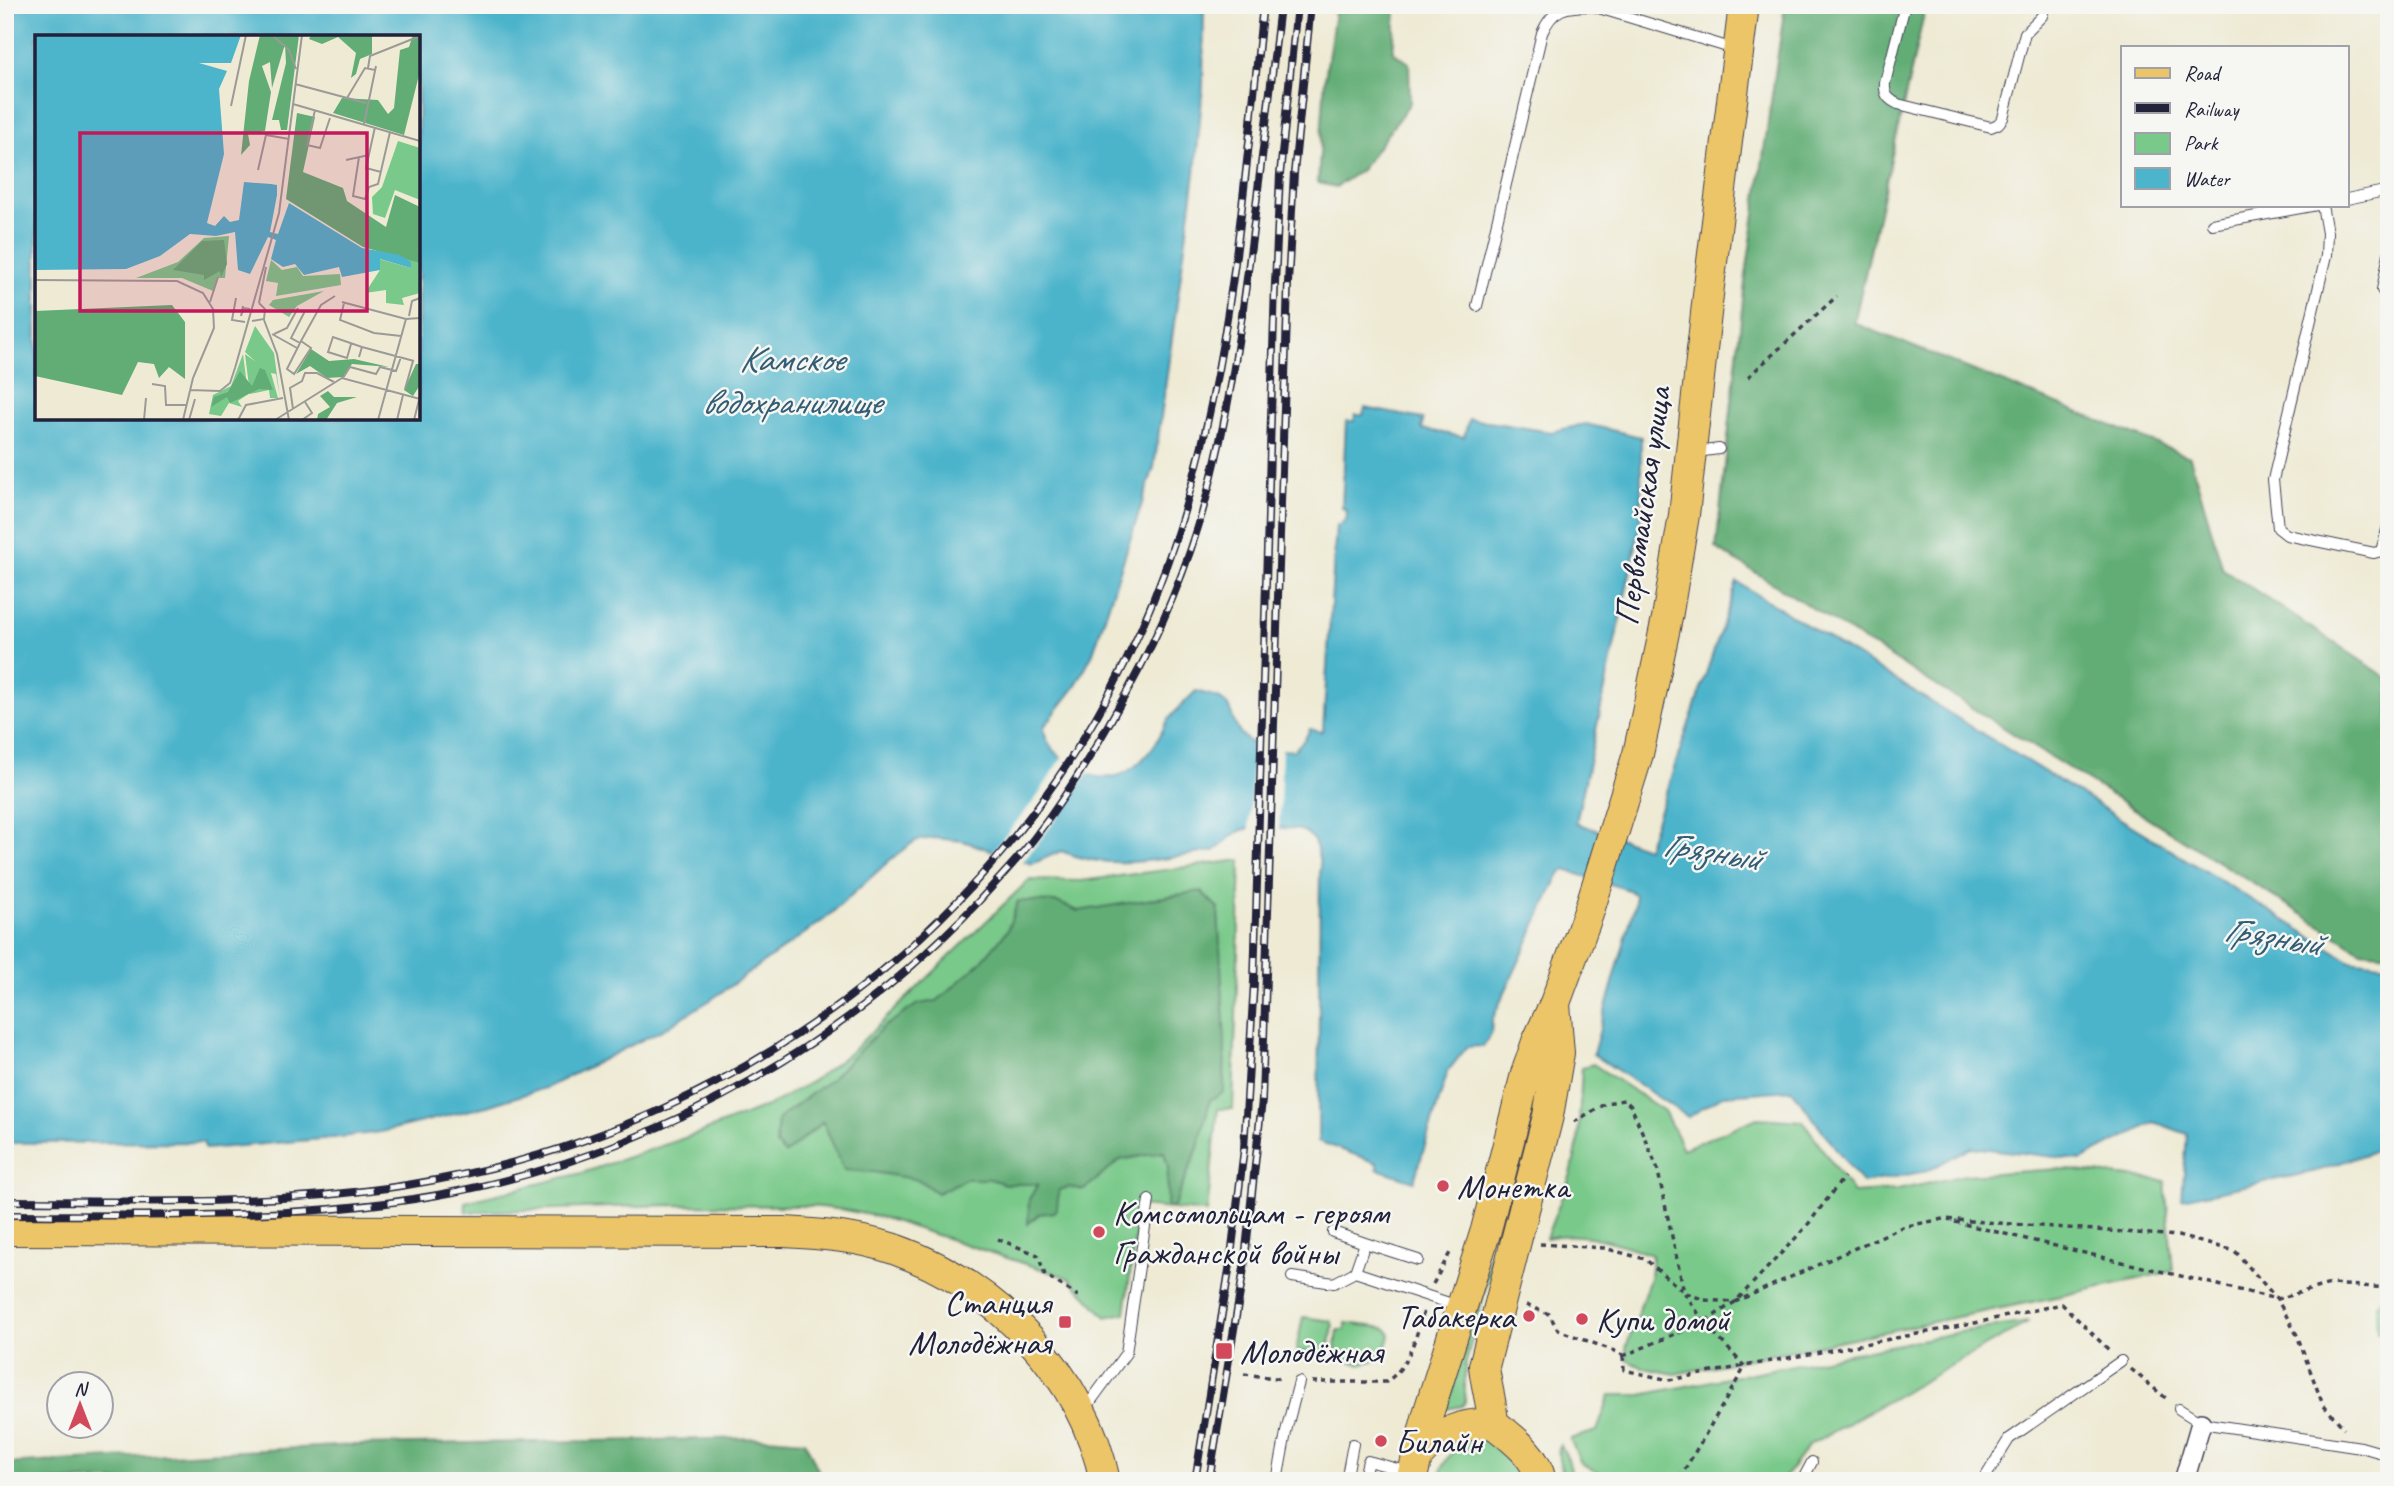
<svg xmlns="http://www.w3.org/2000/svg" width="2394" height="1486" font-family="Caveat,sans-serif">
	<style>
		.green { fill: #79c98a; stroke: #4e7662; stroke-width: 2 }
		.forest { fill: #62ad76; stroke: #426858; stroke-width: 2 }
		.water { fill: #4cb4cb; stroke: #376b83; stroke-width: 2; fill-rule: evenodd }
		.pier { fill: #eeead4 }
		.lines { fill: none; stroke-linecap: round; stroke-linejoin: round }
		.service-casing { stroke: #414052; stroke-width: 12 }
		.minor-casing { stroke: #414052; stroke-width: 22 }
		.primary-casing { stroke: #414052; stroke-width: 32 }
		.path { stroke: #414052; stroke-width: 3.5; stroke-dasharray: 5 5; stroke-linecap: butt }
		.service { stroke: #fff; stroke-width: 10 }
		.minor { stroke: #fff; stroke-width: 19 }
		.primary { stroke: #ecc569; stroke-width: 30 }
		.rail-casing { stroke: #22223b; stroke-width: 8 }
		.rail { stroke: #f6f6f2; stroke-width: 5; stroke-dasharray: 16; stroke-linecap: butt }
		.poi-dot { fill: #d1495b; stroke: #f6f6f2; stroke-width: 2.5 }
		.labels { text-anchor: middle; stroke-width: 5; stroke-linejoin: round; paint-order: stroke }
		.street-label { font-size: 35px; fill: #22223b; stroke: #f6f6f2 }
		.poi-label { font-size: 35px; fill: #22223b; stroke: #f6f6f2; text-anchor: start }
		.water-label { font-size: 37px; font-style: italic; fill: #335c75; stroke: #f6f6f2 }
		.inset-road { fill: none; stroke: #9c9a97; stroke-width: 2 }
		.view { fill: #c2185b; fill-opacity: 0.15; stroke: #c2185b; stroke-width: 3.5 }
		.inset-edge { fill: none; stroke: #22223b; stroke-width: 3.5 }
	</style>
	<rect width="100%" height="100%" fill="#f6f6f2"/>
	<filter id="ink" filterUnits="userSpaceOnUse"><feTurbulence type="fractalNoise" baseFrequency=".0143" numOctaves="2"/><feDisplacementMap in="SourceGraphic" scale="14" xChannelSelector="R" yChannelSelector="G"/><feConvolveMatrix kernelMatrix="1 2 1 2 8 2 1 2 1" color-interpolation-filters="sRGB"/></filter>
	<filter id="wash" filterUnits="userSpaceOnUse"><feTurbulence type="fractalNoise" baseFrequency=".00686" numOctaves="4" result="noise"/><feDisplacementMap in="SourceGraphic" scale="28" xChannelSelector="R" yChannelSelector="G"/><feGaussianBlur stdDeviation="1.57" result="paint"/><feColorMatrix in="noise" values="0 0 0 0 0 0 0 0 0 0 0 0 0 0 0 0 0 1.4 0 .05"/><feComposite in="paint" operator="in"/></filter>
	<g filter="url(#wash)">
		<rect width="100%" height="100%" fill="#eeead4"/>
		<!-- green -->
		<path class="green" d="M1241 860 1233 1109H1218L1207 1212 1139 1206 1125 1313 1106 1317 1069 1278 884 1218 845 1210 811 1206 670 1205 466 1212 465 1202 582 1173 699 1133 770 1105 814 1080 852 1051 1029 880 1081 881Z
			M1593 1064 1664 1111 1683 1149 1757 1118 1803 1121 1853 1193 1898 1190 1965 1175 2059 1169 2165 1181 2173 1271 2056 1297 1675 1374 1644 1368 1627 1360 1626 1348 1650 1278 1652 1255C1618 1243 1583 1230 1546 1238L1571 1174 1578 1143 1582 1067Z
			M1491 1252H1495L1465 1366V1402L1462 1406 1447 1409Z
			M2389 1289V1332L2377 1333 2376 1306Z
			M1303 1317 1331 1321 1333 1326 1328 1357 1296 1350Z
			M2029 1322 1809 1445 1782 1481H1613L1581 1463 1570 1439 1597 1431 1610 1395H1641L1960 1332Z
			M1346 1323 1385 1328 1389 1331 1390 1336 1383 1359 1359 1364 1334 1358 1338 1330H1345Z
			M1476 1439H1490L1514 1451 1526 1481H1438C1444 1458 1454 1446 1476 1439Z
			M1560 1445C1568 1456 1572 1467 1572 1481H1564C1563 1469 1555 1455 1560 1445Z"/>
		<!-- forest -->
		<path class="forest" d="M1336 5H1407L1396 11 1393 52 1409 63 1410 103 1361 170 1336 187 1318 183 1325 79Z
			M1785 5H1926L1854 323 2190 457 2223 569 2389 679V954L2361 951 1716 548 1745 282Z
			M1201 891 1218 908 1225 1042 1224 1092 1210 1100 1198 1148 1174 1206 1167 1208 1168 1167 1164 1152 1120 1160 1084 1190 1069 1187 1059 1190 1057 1208 1054 1212 1039 1214 1028 1224 1029 1199 1038 1184H1005L990 1179H966L937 1193 919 1180 873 1172 844 1170 823 1122 785 1154 776 1145 778 1119 832 1078 882 1028 918 1004 937 1001 980 963 1007 931 1018 901 1057 902 1078 911Z
			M766 1438 805 1441 823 1481H5V1464L355 1445Z"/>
		<!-- water -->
		<path class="water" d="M5 5H1204L1203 86 1195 174 1154 467 1093 653 1075 687 1044 727C1044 742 1058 756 1070 765 1104 788 1130 778 1153 747 1160 738 1163 727 1169 719 1177 709 1187 700 1196 691 1206 694 1220 696 1227 705 1232 710 1232 719 1236 726 1247 748 1271 752 1294 750L1305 739 1310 729 1321 732 1323 730 1336 525H1341L1342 522 1346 521 1347 510 1342 508 1346 421H1354L1355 415H1363L1365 408 1423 419 1422 429 1464 437 1469 419 1551 432 1586 424 1641 437V522L1576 823 1647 848 1737 582 2349 960 2389 965V1146L2317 1171 2182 1199 2187 1134 2154 1122 2081 1160 1971 1147 1927 1171 1862 1183 1792 1090 1724 1095 1688 1117 1593 1054 1635 904V895L1629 890 1565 870 1561 872 1557 879 1492 1020 1491 1034 1483 1046 1467 1047 1448 1071 1414 1181 1377 1169V1163L1318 1141 1320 865C1316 826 1301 828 1267 828 1259 829 1248 827 1240 831 1230 835 1224 845 1214 851 1162 859 1111 872 1061 851L1032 864 963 841 934 838 915 841 890 860 825 919 712 999 662 1030 548 1087 487 1106 381 1132 333 1138 205 1149 203 1142 5 1143ZM37 37H418V418H37Z"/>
		<!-- pier -->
		<path class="pier" d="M1253 741 1282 746 1279 832H1249Z
			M1064 755 1089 771 1061 813 1021 864 991 853 1037 797Z"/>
	</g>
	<g filter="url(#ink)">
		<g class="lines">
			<defs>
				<path id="service" d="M1905 5 1885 83C1884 95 1888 99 1898 104L1991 127 1998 124 2003 118 2025 33 2042 16 2045 5
					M2347 199 2389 190
					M2322 205 2327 233 2326 256 2273 480 2278 528 2287 535 2374 553 2381 551 2389 523
					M2212 224 2317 205
					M2389 254 2382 290 2389 297
					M1477 306 1542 33C1553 8 1565 6 1592 6L1734 49
					M1696 452 1719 449
					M1333 1232 1365 1243
					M1418 1260 1365 1243 1355 1272 1458 1306
					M1292 1277 1334 1283 1355 1272
					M1085 1409 1126 1353 1149 1200
					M2179 1409 2201 1423 2361 1447 2389 1455
					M1277 1481 1287 1427 1299 1382
					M1346 1481 1353 1444
					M1363 1481 1368 1461 1409 1472
					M1802 1481 1812 1462
					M1983 1481 2009 1439 2121 1361"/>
				<path id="minor" d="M2184 1481 2201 1423"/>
				<path id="primary" d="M5 1230 784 1232C821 1234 859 1237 894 1249 996 1285 1083 1374 1105 1481
					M1493 1423C1492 1403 1486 1386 1484 1366L1548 1116 1559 1053 1555 1004
					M1417 1457C1440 1431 1459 1424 1493 1423 1512 1438 1536 1455 1541 1481
					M1411 1481 1428 1414 1486 1230 1526 1074 1537 1042 1555 1003 1588 914 1638 754 1647 713 1667 618 1684 515 1709 286 1744 5"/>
			</defs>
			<!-- service casing -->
			<use href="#service" class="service-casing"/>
			<!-- minor casing -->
			<use href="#minor" class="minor-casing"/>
			<!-- primary casing -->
			<use href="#primary" class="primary-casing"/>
			<!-- path -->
			<path class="path" d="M1748 377 1837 296
				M1574 1122 1606 1103 1624 1100 1631 1106 1657 1167 1684 1292 1704 1322 1745 1367 1678 1481
				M1955 1222 2277 1299 2330 1284 2389 1288
				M998 1239 1038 1255 1045 1275 1078 1296
				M1540 1244 1604 1248 1645 1259 1684 1292 1704 1300 1735 1302 1902 1227 1943 1219 2178 1236 2235 1251 2277 1299 2297 1335 2323 1405 2344 1428
				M1433 1284 1451 1251
				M1526 1305 1549 1314 1558 1330 1620 1353 1623 1356
				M1623 1356 1624 1370 1669 1380 1966 1325 2062 1304 2109 1350
				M1623 1356 1704 1322 1735 1302 1806 1227 1844 1177
				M2131 1369 2168 1400
				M1244 1374 1283 1379
				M1312 1382H1386C1409 1367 1416 1336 1424 1311"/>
			<!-- service -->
			<use href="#service" class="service"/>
			<!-- minor -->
			<use href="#minor" class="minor"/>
			<!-- primary -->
			<use href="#primary" class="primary"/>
			<defs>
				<path id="rail" d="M5 1201C139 1201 275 1206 407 1185 762 1130 1063 884 1175 540 1232 369 1244 184 1263 5
					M5 1215C164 1215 326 1222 482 1186 671 1142 845 1043 978 902 998 879 1020 858 1038 833 1067 795 1092 754 1115 713 1149 655 1178 592 1198 527 1230 420 1244 308 1257 197 1265 133 1273 69 1280 5
					M1195 1481 1230 1264 1244 1149 1248 1082 1254 982 1275 284 1280 174 1297 5
					M1209 1481 1244 1268 1262 1100 1288 283 1294 173 1311 5"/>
			</defs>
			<!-- rail casing -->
			<use href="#rail" class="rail-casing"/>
			<!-- rail -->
			<use href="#rail" class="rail"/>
		</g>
	</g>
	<!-- markers -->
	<g class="poi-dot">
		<circle cx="1443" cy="1186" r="7"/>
		<circle cx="1099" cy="1232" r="7"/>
		<circle cx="1529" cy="1316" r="7"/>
		<circle cx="1582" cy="1319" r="7"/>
		<rect x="1058" y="1315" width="14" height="14" rx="3.5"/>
		<rect x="1215" y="1342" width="18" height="18" rx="3.5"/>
		<circle cx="1381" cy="1441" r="7"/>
	</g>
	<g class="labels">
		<!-- street labels -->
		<g class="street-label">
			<text transform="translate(1642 506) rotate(-82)" y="12">Первомайская улица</text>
		</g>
		<!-- poi labels -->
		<g class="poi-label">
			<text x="1457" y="1198">Монетка</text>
			<text x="1113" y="1224">Комсомольцам - героям<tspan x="1113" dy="40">Гражданской войны</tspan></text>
			<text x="1051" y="1314" text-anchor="end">Станция<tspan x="1051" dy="40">Молодёжная</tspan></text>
			<text x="1515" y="1328" text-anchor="end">Табакерка</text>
			<text x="1596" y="1331">Купи домой</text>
			<text x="1240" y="1363">Молодёжная</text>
			<text x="1395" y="1453">Билайн</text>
		</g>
		<!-- water labels -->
		<g class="water-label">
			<text x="791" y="371">Камское<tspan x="791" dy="43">водохранилище</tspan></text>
			<text transform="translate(1712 850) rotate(9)" y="13">Грязный</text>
			<text transform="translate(2273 935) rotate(9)" y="13">Грязный</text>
		</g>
	</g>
	<!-- overview -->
	<g transform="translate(35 35)">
		<rect width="385" height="385" fill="#eeead4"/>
		<path d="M363 106 385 113V165L360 155 350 183 338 179 337 162 347 152ZM194 201 190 243H182L178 256 147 243H101L143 227 169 203ZM365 219 385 228V258L367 263 369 270 351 268V255L330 258 345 235 344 224 376 233ZM236 225 247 235 262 232 268 241 305 239 306 250 241 261 243 248 231 246ZM289 256 262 271 254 282 234 270 238 265ZM220 291 239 318 245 363 241 339 236 338 243 363H235L234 355 215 359 210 319 221 327 210 317ZM208 319 213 359 203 366 207 372 194 368 186 381 174 379 178 360 196 351Z" fill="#79c98a"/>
		<path d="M225 0H264L252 95H246L244 85H237L251 28 250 9 237 53 235 27 227 31 236 57 230 96 213 99 215 110 206 120 214 46ZM276 0H337V19L325 24 321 39 316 43 321 18 303 2 287 9 274 4ZM378 0H385V36L369 100 298 78 307 63 343 65 353 79 359 73 365 15 374 12ZM262 78 280 82 268 137 308 153 312 166 351 192 360 160 385 172V228L328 212 251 164ZM189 205 192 229 186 242 185 236 169 245V240L138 235 167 206ZM137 270 150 287V344L134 332 124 343 119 329 103 327 87 360 0 341V276ZM276 314 294 326 319 324 354 332 317 329 308 342 292 343 275 331 261 339ZM381 329H385V350L378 361 369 355ZM225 333 230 335 238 355 224 354 195 368 192 362 176 372 179 362 193 357 205 336 217 351ZM293 356 299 362H322L302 368 291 385H282L283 379 295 372 285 361Z" fill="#62ad76"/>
		<path d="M0 0H206L196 28H164L192 36 184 54 189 119 172 188 180 191 189 181 195 187 204 185 209 147 236 149 242 150V160L235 197 243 199 254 168 327 213 365 220 376 227V233L345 224V235L307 242 304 232 269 240 260 229 248 232 236 224 241 205 233 202 215 239 203 235 200 197 181 201 155 199 125 221 91 234 0 235Z" fill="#4cb4cb"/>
		<path class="inset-road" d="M237 0 254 15 261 34M333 33 335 21 385 1M260 49 331 68M312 63 330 33 340 35M258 69 385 106M196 71 211 0M280 75 272 110 285 113 295 83M329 89 341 31M340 92 331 133 346 137M324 122 318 161 330 164 334 152 343 149 355 97M311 125 334 120M223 135 231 100 254 104M0 245 142 246 168 258 178 274 179 293 158 343 148 385M201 263 197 285 210 287M175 267 183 242M307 267 371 284M224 268 231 232M309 268 305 285 339 298 366 301M208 271 206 281 209 273 215 274M374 281 377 266 385 263M229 285 242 319 254 385M217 286 229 284 230 274 224 268M237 299 262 313M239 299 252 293 263 273M266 306 276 313 259 339 252 334ZM266 306 286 270 300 261M265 308 256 303 270 276M316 309 312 323 293 317 298 302 327 312M324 322 327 312 379 326M200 333 244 178 267 0M308 343 315 332 341 339 345 332 361 336 366 322M117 349 130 351 131 370H151M370 354 378 326M155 355 185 356 195 348 200 333M258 374 255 353 267 346 270 338H282L299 347M109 385 111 363M154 385 160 364M203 385 211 370 248 363M240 385 307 343 385 364M267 385 277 378 270 367M343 385 371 284 385 283M362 385 368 360M379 385 385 361"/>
		<path class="view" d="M45 98H332V276H45Z"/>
		<rect width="385" height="385" class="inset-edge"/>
	</g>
	<!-- margin -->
	<rect width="2394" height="1486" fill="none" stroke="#f6f6f2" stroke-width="28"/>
	<!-- legend -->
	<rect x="2121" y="46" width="228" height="161" fill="#f6f6f2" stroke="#a1a1a9" stroke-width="2"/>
	<rect x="2135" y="68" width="35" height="10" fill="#ecc569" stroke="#a1a1a9" stroke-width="2"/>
	<text x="2184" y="80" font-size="21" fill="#22223b">Road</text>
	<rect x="2135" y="103" width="35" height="10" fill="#22223b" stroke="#a1a1a9" stroke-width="2"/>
	<text x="2184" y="116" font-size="21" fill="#22223b">Railway</text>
	<rect x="2135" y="133" width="35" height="21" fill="#79c98a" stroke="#a1a1a9" stroke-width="2"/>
	<text x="2184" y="150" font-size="21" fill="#22223b">Park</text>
	<rect x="2135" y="168" width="35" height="21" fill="#4cb4cb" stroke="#a1a1a9" stroke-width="2"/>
	<text x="2184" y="186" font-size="21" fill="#22223b">Water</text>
	<!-- north arrow -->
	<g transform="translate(80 1405)"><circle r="33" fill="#f6f6f2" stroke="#a1a1a9" stroke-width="2"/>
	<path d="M0-5L12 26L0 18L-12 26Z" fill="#d1495b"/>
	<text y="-10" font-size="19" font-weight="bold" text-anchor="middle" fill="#22223b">N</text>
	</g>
</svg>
